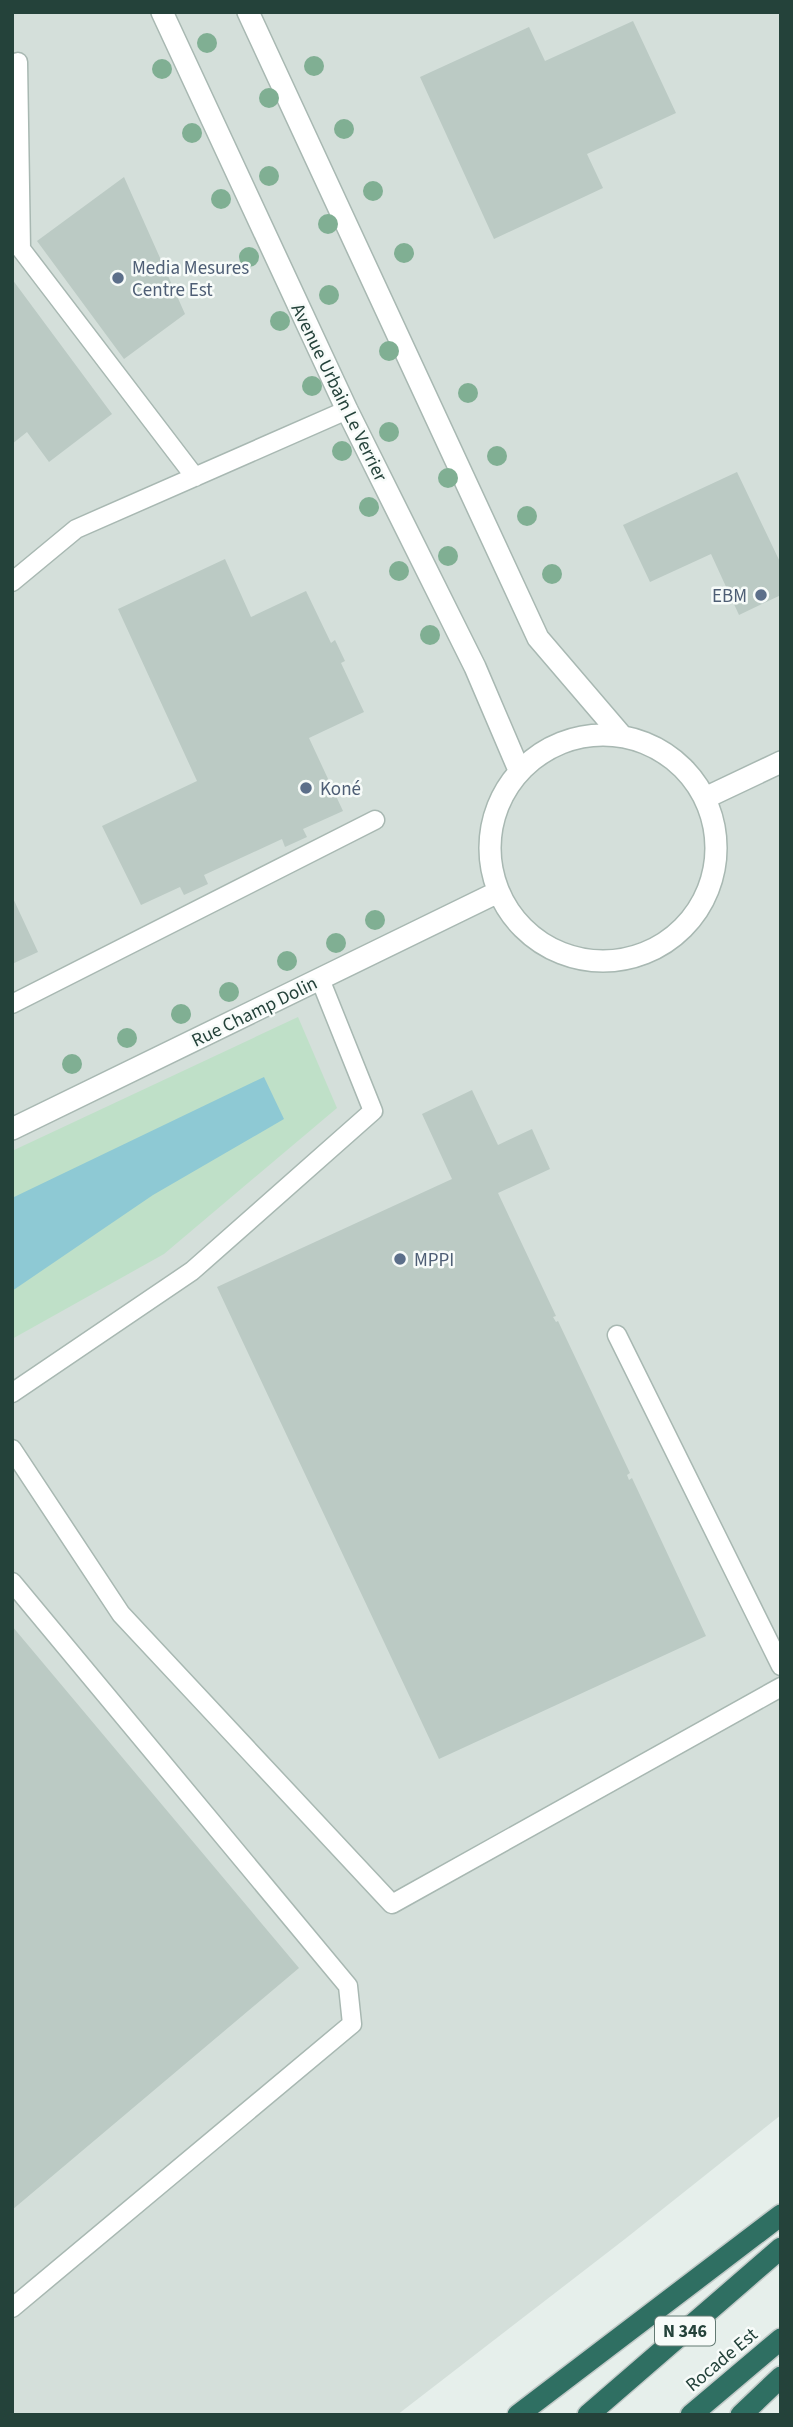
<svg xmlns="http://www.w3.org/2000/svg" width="793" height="2427" font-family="'Source Sans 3',sans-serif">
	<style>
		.built { fill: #d4dfda }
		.green { fill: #bfe0c8 }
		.water { fill: #8ec9d4 }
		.building { fill: #bbcac4 }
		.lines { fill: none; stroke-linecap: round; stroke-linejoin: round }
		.lane-casing { stroke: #a8b8b2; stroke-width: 21 }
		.street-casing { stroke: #a8b8b2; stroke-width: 24 }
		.highway-casing { stroke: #c2cac8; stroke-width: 24 }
		.lane { stroke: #fff; stroke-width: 18 }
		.street { stroke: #fff; stroke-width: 21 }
		.highway { stroke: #2f6f62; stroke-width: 21 }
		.tree { fill: #80af93 }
		.service-dot { fill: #5c6f8a; stroke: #f7fbf9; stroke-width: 2.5 }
		.labels { text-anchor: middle; stroke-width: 5; stroke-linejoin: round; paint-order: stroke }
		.shield { fill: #f7fbf9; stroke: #637a73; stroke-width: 2 }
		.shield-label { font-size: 18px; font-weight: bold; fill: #24423a }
		.service-label { font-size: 19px; fill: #4e5e75; stroke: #f7fbf9; text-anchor: start }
		.street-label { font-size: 19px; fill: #24423a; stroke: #f7fbf9 }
	</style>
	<rect width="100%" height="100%" fill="#e6efeb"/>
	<!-- built -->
	<path class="built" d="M12 12H781V2115L625 2239 397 2415H12Z"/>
	<!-- green -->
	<path class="green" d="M298 1017 337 1108 164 1254 12 1339V1151Z"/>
	<!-- water -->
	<path class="water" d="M264 1077 284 1119 153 1195 12 1291V1198Z"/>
	<!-- building -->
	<path class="building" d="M633 21 676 113 587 154 603 188 494 239 420 77 529 27 545 61Z
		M124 177 185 314 124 359 37 241Z
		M12 279 112 414 49 462 27 432 12 444Z
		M737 472 781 564V595L739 615 711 554 650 582 623 525Z
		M225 559 251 617 306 591 331 643 335 640 345 661 341 663 364 712 309 738 343 811 303 829 307 837 285 847 282 839 204 875 208 884 184 895 180 887 141 905 102 826 197 781 118 609Z
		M12 896 38 952 12 964Z
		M472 1090 498 1145 532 1129 550 1169 498 1193 556 1316 553 1317 556 1322 558 1321 630 1473 627 1475 629 1480 632 1478 706 1636 439 1759 217 1287 452 1179 422 1114Z
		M12 1626 299 1968 12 2210Z"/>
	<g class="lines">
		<defs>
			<path id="lane" d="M18 62 21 249 195 477
				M12 582 76 529 347 410
				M12 1004 375 820
				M617 1335 781 1666
				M12 1393 192 1271 373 1111 320 979
				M12 1449 121 1614 392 1904 781 1687
				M12 1582 348 1986 352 2024 12 2308"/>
			<path id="street" d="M162 12 347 410 475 667 519 770
				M248 12 538 638 621 735
				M490 848a113 113 0 1 1 226 0a113 113 0 1 1-226 0Z
				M705 798 781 762
				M12 1129 496 893"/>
			<path id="highway" d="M518 2415 781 2215
				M588 2415 781 2248
				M691 2415 781 2339
				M741 2415 781 2377"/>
		</defs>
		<!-- lane casing -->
		<use href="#lane" class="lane-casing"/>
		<!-- street casing -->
		<use href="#street" class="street-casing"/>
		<!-- highway casing -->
		<use href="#highway" class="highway-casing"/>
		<!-- lane -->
		<use href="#lane" class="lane"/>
		<!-- street -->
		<use href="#street" class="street"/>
		<!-- highway -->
		<use href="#highway" class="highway"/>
	</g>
	<!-- trees -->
	<g class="tree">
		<circle cx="207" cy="43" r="10"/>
		<circle cx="314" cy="66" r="10"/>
		<circle cx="162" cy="69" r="10"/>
		<circle cx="269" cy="98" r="10"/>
		<circle cx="344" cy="129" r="10"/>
		<circle cx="192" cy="133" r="10"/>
		<circle cx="269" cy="176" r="10"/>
		<circle cx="373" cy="191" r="10"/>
		<circle cx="221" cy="199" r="10"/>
		<circle cx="328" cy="224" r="10"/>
		<circle cx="404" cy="253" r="10"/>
		<circle cx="249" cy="257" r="10"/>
		<circle cx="329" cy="295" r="10"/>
		<circle cx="280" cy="321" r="10"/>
		<circle cx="389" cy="351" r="10"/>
		<circle cx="312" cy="386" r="10"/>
		<circle cx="468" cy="393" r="10"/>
		<circle cx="389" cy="432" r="10"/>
		<circle cx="342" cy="451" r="10"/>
		<circle cx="497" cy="456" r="10"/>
		<circle cx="448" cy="478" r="10"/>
		<circle cx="369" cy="507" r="10"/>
		<circle cx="527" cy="516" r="10"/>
		<circle cx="448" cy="556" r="10"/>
		<circle cx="399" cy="571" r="10"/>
		<circle cx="552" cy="574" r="10"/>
		<circle cx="430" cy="635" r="10"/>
		<circle cx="375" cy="920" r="10"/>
		<circle cx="336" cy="943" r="10"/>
		<circle cx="287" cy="961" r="10"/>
		<circle cx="229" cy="992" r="10"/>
		<circle cx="181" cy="1014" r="10"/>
		<circle cx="127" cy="1038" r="10"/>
		<circle cx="72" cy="1064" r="10"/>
	</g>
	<!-- markers -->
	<g class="service-dot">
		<circle cx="118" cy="278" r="7"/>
		<circle cx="761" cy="595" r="7"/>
		<circle cx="306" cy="788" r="7"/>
		<circle cx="400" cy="1259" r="7"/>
	</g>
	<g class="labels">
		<!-- shield labels -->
		<rect class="shield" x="655" y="2316.5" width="60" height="29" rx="5"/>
		<g class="shield-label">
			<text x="685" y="2337">N 346</text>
		</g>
		<!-- service labels -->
		<g class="service-label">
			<text x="132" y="274">Media Mesures<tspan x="132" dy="22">Centre Est</tspan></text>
			<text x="747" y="602" text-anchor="end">EBM</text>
			<text x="320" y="795">Koné</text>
			<text x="414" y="1266">MPPI</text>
		</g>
		<!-- street labels -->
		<g class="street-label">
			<text transform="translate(340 392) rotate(64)" y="7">Avenue Urbain Le Verrier</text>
			<text transform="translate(254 1011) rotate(-26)" y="7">Rue Champ Dolin</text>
			<text transform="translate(721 2359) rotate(-40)" y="7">Rocade Est</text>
		</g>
	</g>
	<!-- border -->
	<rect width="793" height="2427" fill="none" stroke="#24423a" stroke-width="28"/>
</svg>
